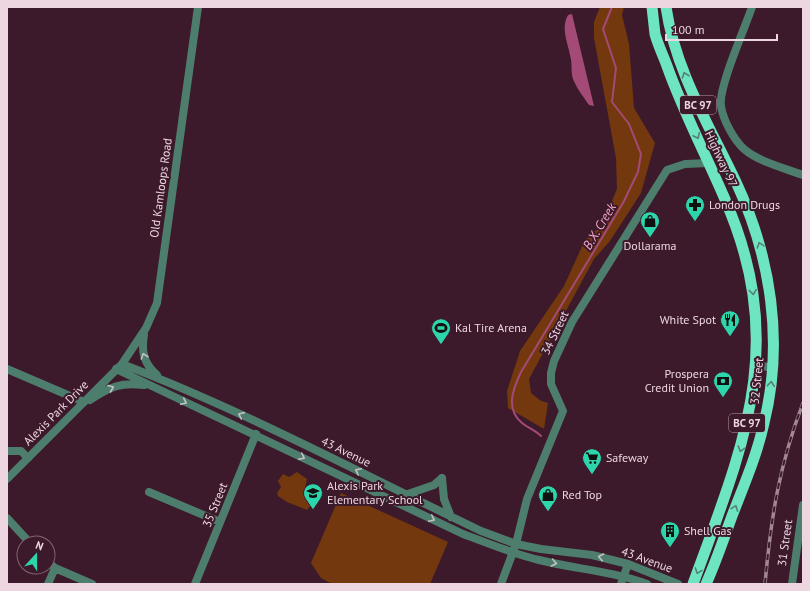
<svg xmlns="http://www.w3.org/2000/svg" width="810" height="591" font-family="'PT Sans',sans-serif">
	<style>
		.green { fill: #73380e }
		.water { fill: #a44a77 }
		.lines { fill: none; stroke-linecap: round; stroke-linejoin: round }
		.stream { stroke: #a44a77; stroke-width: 2 }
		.minor { stroke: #4d7d6d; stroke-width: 8 }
		.tertiary { stroke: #4d7d6d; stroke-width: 8 }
		.trunk { stroke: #6ee5c1; stroke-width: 11 }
		.rail-casing { stroke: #a38894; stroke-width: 3.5 }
		.rail { stroke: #3c1a2b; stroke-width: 2; stroke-dasharray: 6; stroke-linecap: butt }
		.oneway { stroke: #558076 }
		.oneway2 { stroke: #c5c0c2 }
		.labels { text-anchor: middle; stroke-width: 4; stroke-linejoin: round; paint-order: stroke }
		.shield { fill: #3c1a2b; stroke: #b89ea9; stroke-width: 1 }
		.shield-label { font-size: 11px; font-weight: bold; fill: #edd6df }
		.street-label { font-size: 12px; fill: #edd6df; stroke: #3c1a2b }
		.poi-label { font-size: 12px; fill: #edd6df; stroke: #3c1a2b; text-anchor: start }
		.water-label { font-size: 13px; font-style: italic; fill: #f4aacb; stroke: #3c1a2b }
	</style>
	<rect width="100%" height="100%" fill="#3c1a2b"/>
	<!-- green -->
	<path class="green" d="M600 7H624L622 15 629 44 634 108 655 143 641 193 610 241 594 259 529 379 531 393 541 401 548 403 544 429 508 408 507 391 520 351 564 286 585 240 602 225 617 189 616 158 594 38V22Z
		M297 472 307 479 305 489 312 504 307 510 287 502 278 496 277 493 281 487 278 481 283 474 289 477Z
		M341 493 448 542 430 584H332L321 578 311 563Z"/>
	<!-- water -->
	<path class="water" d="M572 14 594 106 589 105C583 96 577 89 573 79 571 73 572 66 571 60 569 45 560 29 568 15Z"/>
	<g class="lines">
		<!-- stream -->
		<path class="stream" d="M541 436C535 430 528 428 522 423 505 409 513 389 521 372L623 203 638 172 641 154 629 124 612 102 616 68 603 29 612 7"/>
		<!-- minor -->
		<path class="minor" d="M752 7C745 28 718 88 721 106 723 120 734 140 744 149 759 162 784 168 803 175
			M756 366 772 367
			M7 369 84 402
			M7 451H21L28 458
			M149 492 220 522
			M7 518 30 543
			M48 562 55 568 92 584
			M48 584 55 568
			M195 584 256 434
			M501 584 516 544 527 499 563 411 551 384V373L554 361 572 322 667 170 685 164 709 163
			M621 584 628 564
			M792 584 803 505"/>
		<!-- tertiary -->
		<path class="tertiary" d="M144 335C141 352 144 364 157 375
			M122 364C245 411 362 474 481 531L516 544 541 549 592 555 628 564 678 584
			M116 369 463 534C488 543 513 554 539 560 575 569 612 571 647 584
			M90 400C110 387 120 382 144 385
			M442 478 444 499 451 517
			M7 479 122 364 146 328 157 303 198 7
			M405 495 434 485 442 478"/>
		<!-- trunk -->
		<path class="trunk" d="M652 7C653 16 654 25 655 34 658 45 663 55 667 66 683 111 705 153 724 197 789 344 744 444 693 584
			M666 7C675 70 709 125 736 182 771 257 784 342 764 423 757 455 744 485 732 516 724 538 716 562 706 584"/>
		<defs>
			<path id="rail" d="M765 584C771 517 779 466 803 403"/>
		</defs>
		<!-- rail casing -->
		<use href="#rail" class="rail-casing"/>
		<!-- rail -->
		<use href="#rail" class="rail"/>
	</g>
	<!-- one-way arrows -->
	<defs><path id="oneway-chevron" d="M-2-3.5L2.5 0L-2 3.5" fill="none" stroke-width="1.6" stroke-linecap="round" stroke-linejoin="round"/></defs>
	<g class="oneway">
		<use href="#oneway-chevron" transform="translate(685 75) rotate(-109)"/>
		<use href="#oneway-chevron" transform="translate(697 136) rotate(65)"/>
		<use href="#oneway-chevron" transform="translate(760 245) rotate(-108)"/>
		<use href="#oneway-chevron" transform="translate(753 292) rotate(83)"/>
		<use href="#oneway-chevron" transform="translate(771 384) rotate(-85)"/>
		<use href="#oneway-chevron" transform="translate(741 449) rotate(107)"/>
		<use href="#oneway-chevron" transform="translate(735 508) rotate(-69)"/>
		<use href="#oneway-chevron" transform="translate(698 571) rotate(110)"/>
	</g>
	<g class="oneway2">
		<use href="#oneway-chevron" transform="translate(144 356) rotate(-109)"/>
		<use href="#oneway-chevron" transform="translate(111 388) rotate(-22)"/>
		<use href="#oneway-chevron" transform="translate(184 402) rotate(25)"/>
		<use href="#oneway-chevron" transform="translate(241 415) rotate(-156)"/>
		<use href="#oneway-chevron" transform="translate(302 457) rotate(26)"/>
		<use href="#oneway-chevron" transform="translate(358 471) rotate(-153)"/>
		<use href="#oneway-chevron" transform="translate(432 519) rotate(25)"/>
		<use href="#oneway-chevron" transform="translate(601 557) rotate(-167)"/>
		<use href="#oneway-chevron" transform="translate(554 563) rotate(11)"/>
	</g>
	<!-- icons -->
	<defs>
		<symbol id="pharmacy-pin" viewBox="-11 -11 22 30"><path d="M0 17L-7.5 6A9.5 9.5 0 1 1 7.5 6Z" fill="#2dd5ab" stroke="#3c1a2b"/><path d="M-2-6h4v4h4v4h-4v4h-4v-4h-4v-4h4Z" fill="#111"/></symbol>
		<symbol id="shop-pin" viewBox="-11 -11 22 30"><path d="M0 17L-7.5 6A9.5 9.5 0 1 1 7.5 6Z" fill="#2dd5ab" stroke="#3c1a2b"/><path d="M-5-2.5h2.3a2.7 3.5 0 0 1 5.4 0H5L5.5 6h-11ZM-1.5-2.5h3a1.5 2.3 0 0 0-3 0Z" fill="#111"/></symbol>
		<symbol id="restaurant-pin" viewBox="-11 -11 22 30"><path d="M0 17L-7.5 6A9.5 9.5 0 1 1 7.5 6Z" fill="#2dd5ab" stroke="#3c1a2b"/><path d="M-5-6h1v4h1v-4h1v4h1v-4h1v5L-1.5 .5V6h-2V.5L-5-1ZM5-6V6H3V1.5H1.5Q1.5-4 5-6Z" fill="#111"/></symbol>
		<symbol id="stadium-pin" viewBox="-11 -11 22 30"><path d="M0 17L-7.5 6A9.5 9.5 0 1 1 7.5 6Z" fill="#2dd5ab" stroke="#3c1a2b"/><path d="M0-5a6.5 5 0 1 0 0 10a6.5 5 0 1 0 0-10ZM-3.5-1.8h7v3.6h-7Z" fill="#111"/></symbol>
		<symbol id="bank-pin" viewBox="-11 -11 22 30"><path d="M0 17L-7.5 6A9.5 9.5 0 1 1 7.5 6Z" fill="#2dd5ab" stroke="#3c1a2b"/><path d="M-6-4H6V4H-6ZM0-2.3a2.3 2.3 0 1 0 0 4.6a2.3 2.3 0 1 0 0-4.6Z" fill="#111"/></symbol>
		<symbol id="supermarket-pin" viewBox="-11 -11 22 30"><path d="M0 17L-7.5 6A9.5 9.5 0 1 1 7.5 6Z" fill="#2dd5ab" stroke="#3c1a2b"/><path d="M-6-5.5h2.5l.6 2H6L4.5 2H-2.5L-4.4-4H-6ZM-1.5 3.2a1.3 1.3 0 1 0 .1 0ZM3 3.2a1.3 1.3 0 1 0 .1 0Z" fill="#111"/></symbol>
		<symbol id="school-pin" viewBox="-11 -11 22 30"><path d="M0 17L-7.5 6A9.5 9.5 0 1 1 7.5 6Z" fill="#2dd5ab" stroke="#3c1a2b"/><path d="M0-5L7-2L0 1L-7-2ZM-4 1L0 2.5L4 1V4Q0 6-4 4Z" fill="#111"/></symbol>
		<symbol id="building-pin" viewBox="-11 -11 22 30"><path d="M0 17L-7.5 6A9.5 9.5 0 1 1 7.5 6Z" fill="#2dd5ab" stroke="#3c1a2b"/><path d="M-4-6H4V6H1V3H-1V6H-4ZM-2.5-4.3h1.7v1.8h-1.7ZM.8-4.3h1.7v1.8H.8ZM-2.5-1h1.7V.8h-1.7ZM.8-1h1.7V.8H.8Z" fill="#111"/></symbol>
	</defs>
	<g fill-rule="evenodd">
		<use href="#pharmacy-pin" x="684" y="194" width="22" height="30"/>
		<use href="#shop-pin" x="639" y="210" width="22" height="30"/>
		<use href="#restaurant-pin" x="719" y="309" width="22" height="30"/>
		<use href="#stadium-pin" x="430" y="317" width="22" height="30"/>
		<use href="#bank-pin" x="712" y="370" width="22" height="30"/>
		<use href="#supermarket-pin" x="581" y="447" width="22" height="30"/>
		<use href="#school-pin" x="302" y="482" width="22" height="30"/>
		<use href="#shop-pin" x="537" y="484" width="22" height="30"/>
		<use href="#building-pin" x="659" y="520" width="22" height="30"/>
	</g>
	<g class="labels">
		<!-- shield labels -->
		<g class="shield">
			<rect x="680" y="96" width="36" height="18" rx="3"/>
			<rect x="729" y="414" width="36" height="18" rx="3"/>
		</g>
		<g class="shield-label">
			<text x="698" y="109">BC 97</text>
			<text x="747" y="427">BC 97</text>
		</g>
		<!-- street labels -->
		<g class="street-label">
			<text transform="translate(721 159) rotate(65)" y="4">Highway 97</text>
			<text transform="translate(161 188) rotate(-82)" y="4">Old Kamloops Road</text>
			<text transform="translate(555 333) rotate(-64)" y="4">34 Street</text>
			<text transform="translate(757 381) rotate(-84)" y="4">32 Street</text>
			<text transform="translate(56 413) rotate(-45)" y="4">Alexis Park Drive</text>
			<text transform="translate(346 452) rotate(26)" y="4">43 Avenue</text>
			<text transform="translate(215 505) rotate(-68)" y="4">35 Street</text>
			<text transform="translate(785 543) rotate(-82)" y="4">31 Street</text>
			<text transform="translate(647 560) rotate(20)" y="4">43 Avenue</text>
		</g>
		<!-- poi labels -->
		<g class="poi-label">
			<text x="709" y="209">London Drugs</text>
			<text x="650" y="250" text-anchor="middle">Dollarama</text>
			<text x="716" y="324" text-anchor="end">White Spot</text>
			<text x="455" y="332">Kal Tire Arena</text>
			<text x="709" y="378" text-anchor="end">Prospera<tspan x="709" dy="14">Credit Union</tspan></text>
			<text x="606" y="462">Safeway</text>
			<text x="327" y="490">Alexis Park<tspan x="327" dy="14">Elementary School</tspan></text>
			<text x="562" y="499">Red Top</text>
			<text x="684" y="535">Shell Gas</text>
		</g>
		<!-- water labels -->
		<g class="water-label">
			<text transform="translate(599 226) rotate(-59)" y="5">B.X. Creek</text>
		</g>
	</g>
	<!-- border -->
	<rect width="810" height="591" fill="none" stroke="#edd6df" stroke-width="16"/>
	<!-- north arrow -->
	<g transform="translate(36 555) rotate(21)"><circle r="19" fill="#3c1a2b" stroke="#836573"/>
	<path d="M0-3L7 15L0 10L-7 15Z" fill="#2dd5ab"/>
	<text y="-6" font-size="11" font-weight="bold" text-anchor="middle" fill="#edd6df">N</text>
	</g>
	<!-- scale -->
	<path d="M666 34v6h111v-6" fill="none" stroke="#edd6df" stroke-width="2"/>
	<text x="672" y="34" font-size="12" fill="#edd6df" stroke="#3c1a2b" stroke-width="3" paint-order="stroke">100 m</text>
</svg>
